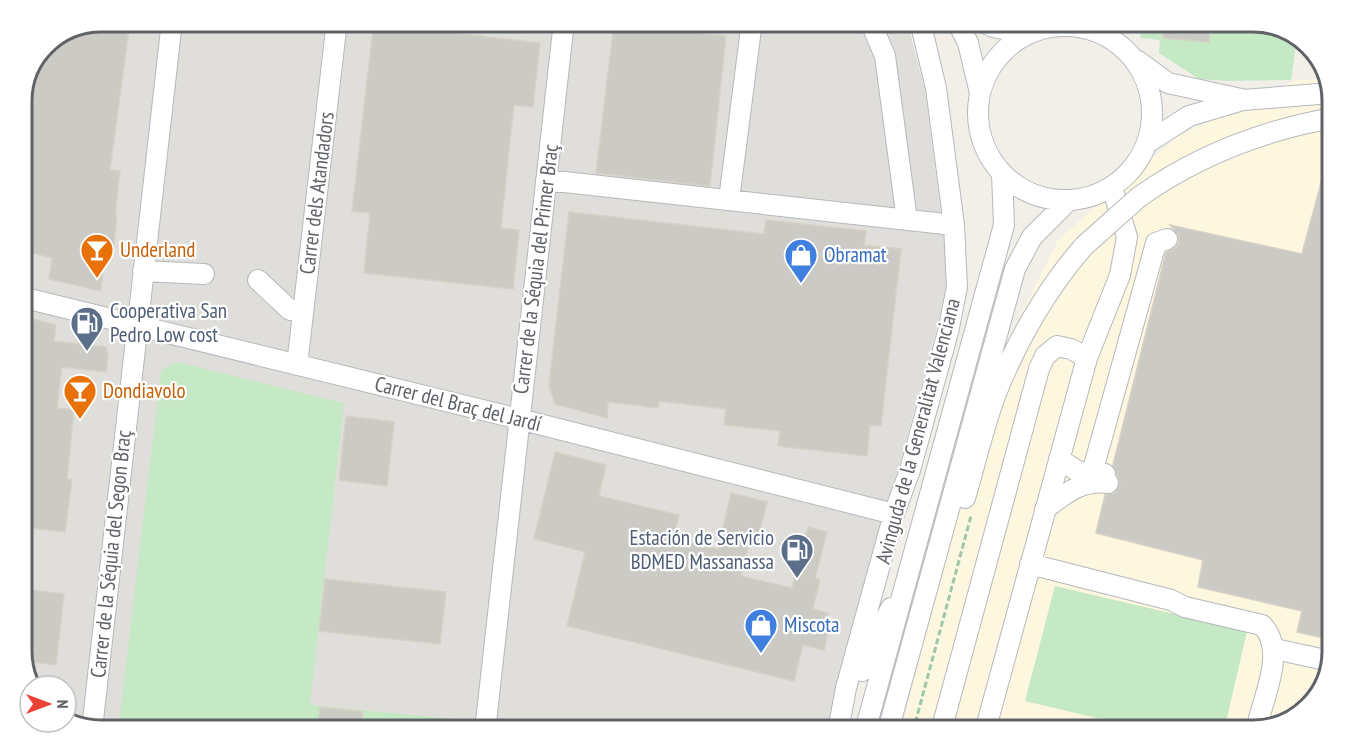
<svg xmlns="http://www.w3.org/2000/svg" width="1353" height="752" font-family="'PT Sans Narrow',sans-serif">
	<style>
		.commercial { fill: #fef7e0 }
		.industrial { fill: #e0deda }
		.green { fill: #c5e8c5 }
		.building { fill: #cccac5; stroke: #d6d1c6; stroke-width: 1.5 }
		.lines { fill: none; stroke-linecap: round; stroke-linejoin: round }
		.minor-casing { stroke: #b5b8bc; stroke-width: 22 }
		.path { stroke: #9cc7a9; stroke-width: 3; stroke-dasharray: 6 3; stroke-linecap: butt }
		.minor { stroke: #fff; stroke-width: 20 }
		.minor-bridge-casing { stroke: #b5b8bc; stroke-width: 22; stroke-linecap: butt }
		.minor-bridge { stroke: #fff; stroke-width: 20 }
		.labels { text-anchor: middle; stroke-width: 4.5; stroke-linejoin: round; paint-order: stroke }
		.street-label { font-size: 21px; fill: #5f6368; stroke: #fff }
		.food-label { font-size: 21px; fill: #c56008; stroke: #fff; text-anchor: start }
		.shop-label { font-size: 21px; fill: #366cbe; stroke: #fff; text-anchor: start }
		.service-label { font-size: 21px; fill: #4e5e75; stroke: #fff; text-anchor: start }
		.rim { fill: none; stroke: #5f6368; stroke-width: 3 }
	</style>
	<rect width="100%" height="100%" fill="#f1efe8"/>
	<!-- commercial -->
	<path class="commercial" d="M1327 79 1332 96V652L1322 691 1293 720 1253 731H901L998 361 1058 240 1178 136 1296 80Z"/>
	<!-- industrial -->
	<path class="industrial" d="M100 21H907L925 90 950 280 827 731H100L66 722V686H31L21 656V96L45 44Z"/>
	<!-- green -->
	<path class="green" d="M1142 21H1253L1292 31 1305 44H1296L1291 80 1228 81 1199 79 1159 53 1160 40 1140 38Z
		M177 362 344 403 310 705 463 720 462 731H118L161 370Z
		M1055 586 1247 631 1224 731H1151L1025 701Z"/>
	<!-- building -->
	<path class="building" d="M100 21H130L110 170 120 171 115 215H117L112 259H104L101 291 49 279 52 258 21 250V143L26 125 21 124V96L45 44Z
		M374 21H449L447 32 540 43 533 107 514 105 507 169 501 228 519 230 513 289 364 273 370 213 352 211Z
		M1164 21H1211L1209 42 1163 38Z
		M614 23 726 36 710 186 596 173Z
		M1327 160 1332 161V640L1297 632 1302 611 1198 587 1203 560 1096 533 1105 495 1114 493 1120 484 1113 465 1166 252 1176 247 1179 242 1178 234 1170 225 1302 254Z
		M569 212 764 234 766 220 785 222 866 231 864 245 901 249 881 426 870 425 867 456 778 446 780 431 724 425 726 409 659 401 658 408 608 402 607 418 555 404 549 385Z
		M21 316 56 325 54 341 106 347 108 354 106 372 62 367 57 408 74 410 67 479 72 480 65 532 21 527Z
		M346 416 394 422 387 486 339 480Z
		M555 452 606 465 599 496 679 515 673 539 718 549 731 493 767 502 756 546 749 544 741 576 792 588 808 527 827 532 815 578 820 579 813 609 828 613 823 631 828 632 824 650 803 645 794 681 567 626 585 552 534 539Z
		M325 579 446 592 440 644 319 631Z
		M21 589 64 594 56 665 23 661Z
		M320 707 363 712 361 729 318 724Z"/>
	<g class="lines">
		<defs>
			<path id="minor" d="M870 21 885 56 907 220
				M957 21 968 43 980 93
				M981 21 993 27 1029 34
				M978 113a87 87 0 1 1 174 0a87 87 0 1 1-174 0Z
				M1138 61 1168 83 1241 99
				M1147 143 1189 116 1243 100 1331 93
				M546 180 954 225
				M1139 197C1198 155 1261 131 1332 118
				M729 200 752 21
				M143 271 204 274
				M258 280 290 310 303 311
				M21 297 519 419 894 514
				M297 365 337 21
				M1059 459 1079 472 1105 474
				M1092 473 1156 243 1167 239
				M965 498C975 464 983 429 995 396 1015 344 1047 288 1084 246
				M1045 509C1066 493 1081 480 1108 483
				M1030 564 1171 600 1185 607 1262 625C1286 649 1265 693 1258 722
				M1275 649 1330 661
				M862 671 874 641 891 608
				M92 729 172 21
				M485 731 564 21
				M838 731 846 688 894 514 910 470 948 332 957 287 954 225 936 88 920 21
				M865 731 1004 225 1002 173
				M888 731 1015 269 1032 237 1068 201
				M941 731 1039 369 1045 356 1057 346 1071 349 1087 358
				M985 731 1087 358 1120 275 1127 237 1112 187"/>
		</defs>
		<!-- minor casing -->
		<use href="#minor" class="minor-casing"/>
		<!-- path -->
		<path class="path" d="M913 731 971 516"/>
		<!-- minor -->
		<use href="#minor" class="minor"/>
		<defs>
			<path id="minor-bridge" d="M1084 246 1139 197"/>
		</defs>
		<!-- minor-bridge casing -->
		<use href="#minor-bridge" class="minor-bridge-casing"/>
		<!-- minor-bridge -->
		<use href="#minor-bridge" class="minor-bridge"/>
	</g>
	<!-- icons -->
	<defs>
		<symbol id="bar-pin" viewBox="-11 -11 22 30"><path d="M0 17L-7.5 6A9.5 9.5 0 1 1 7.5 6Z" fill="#e8710a" stroke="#fff"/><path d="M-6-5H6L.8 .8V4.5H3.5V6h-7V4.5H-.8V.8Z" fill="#fff"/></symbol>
		<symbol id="shop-pin" viewBox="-11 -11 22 30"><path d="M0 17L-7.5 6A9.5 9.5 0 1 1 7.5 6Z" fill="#3f7fe0" stroke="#fff"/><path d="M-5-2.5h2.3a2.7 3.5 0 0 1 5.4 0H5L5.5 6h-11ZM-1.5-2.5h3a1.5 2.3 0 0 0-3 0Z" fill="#fff"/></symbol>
		<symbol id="fuel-pin" viewBox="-11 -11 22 30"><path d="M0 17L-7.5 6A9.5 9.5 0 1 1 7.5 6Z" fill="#5c6f8a" stroke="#fff"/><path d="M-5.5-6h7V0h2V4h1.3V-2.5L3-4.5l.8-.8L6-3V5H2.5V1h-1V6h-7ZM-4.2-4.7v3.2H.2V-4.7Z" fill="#fff"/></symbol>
	</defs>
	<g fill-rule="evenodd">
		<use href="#bar-pin" x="78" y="231" width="38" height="52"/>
		<use href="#shop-pin" x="782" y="236" width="38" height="52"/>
		<use href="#fuel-pin" x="68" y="304" width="38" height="52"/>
		<use href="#bar-pin" x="61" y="372" width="38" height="52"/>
		<use href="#fuel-pin" x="778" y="531" width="38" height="52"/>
		<use href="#shop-pin" x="742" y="606" width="38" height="52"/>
	</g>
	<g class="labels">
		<!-- street labels -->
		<g class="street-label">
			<text transform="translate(317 193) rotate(-83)" y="7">Carrer dels Atandadors</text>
			<text transform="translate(536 269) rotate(-83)" y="7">Carrer de la Séquia del Primer Braç</text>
			<text transform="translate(458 404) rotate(14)" y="7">Carrer del Braç del Jardí</text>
			<text transform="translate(918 431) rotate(-75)" y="7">Avinguda de la Generalitat Valenciana</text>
			<text transform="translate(111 554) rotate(-84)" y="7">Carrer de la Séquia del Segon Braç</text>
		</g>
		<!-- food labels -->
		<g class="food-label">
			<text x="120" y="257">Underland</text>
			<text x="103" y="398">Dondiavolo</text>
		</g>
		<!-- shop labels -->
		<g class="shop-label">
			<text x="824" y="262">Obramat</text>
			<text x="784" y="632">Miscota</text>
		</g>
		<!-- service labels -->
		<g class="service-label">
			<text x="110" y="318">Cooperativa San<tspan x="110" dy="24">Pedro Low cost</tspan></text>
			<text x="774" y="545" text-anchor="end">Estación de Servicio<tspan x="774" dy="24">BDMED Massanassa</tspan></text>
		</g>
	</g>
	<!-- crop -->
	<path d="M0 0H1353V752H0ZM101 32H1253A69 69 0 0 1 1322 101V651A69 69 0 0 1 1253 720H101A69 69 0 0 1 32 651V101A69 69 0 0 1 101 32Z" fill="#fff" fill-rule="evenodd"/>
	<path class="rim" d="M101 32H1253A69 69 0 0 1 1322 101V651A69 69 0 0 1 1253 720H101A69 69 0 0 1 32 651V101A69 69 0 0 1 101 32Z"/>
	<!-- north arrow -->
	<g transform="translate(48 704) rotate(90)"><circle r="28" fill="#ffffff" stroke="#bfc1c3" stroke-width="1.5"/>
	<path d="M0-4.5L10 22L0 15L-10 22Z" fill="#ea4335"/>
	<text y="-9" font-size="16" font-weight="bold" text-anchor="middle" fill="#5f6368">N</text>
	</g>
</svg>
